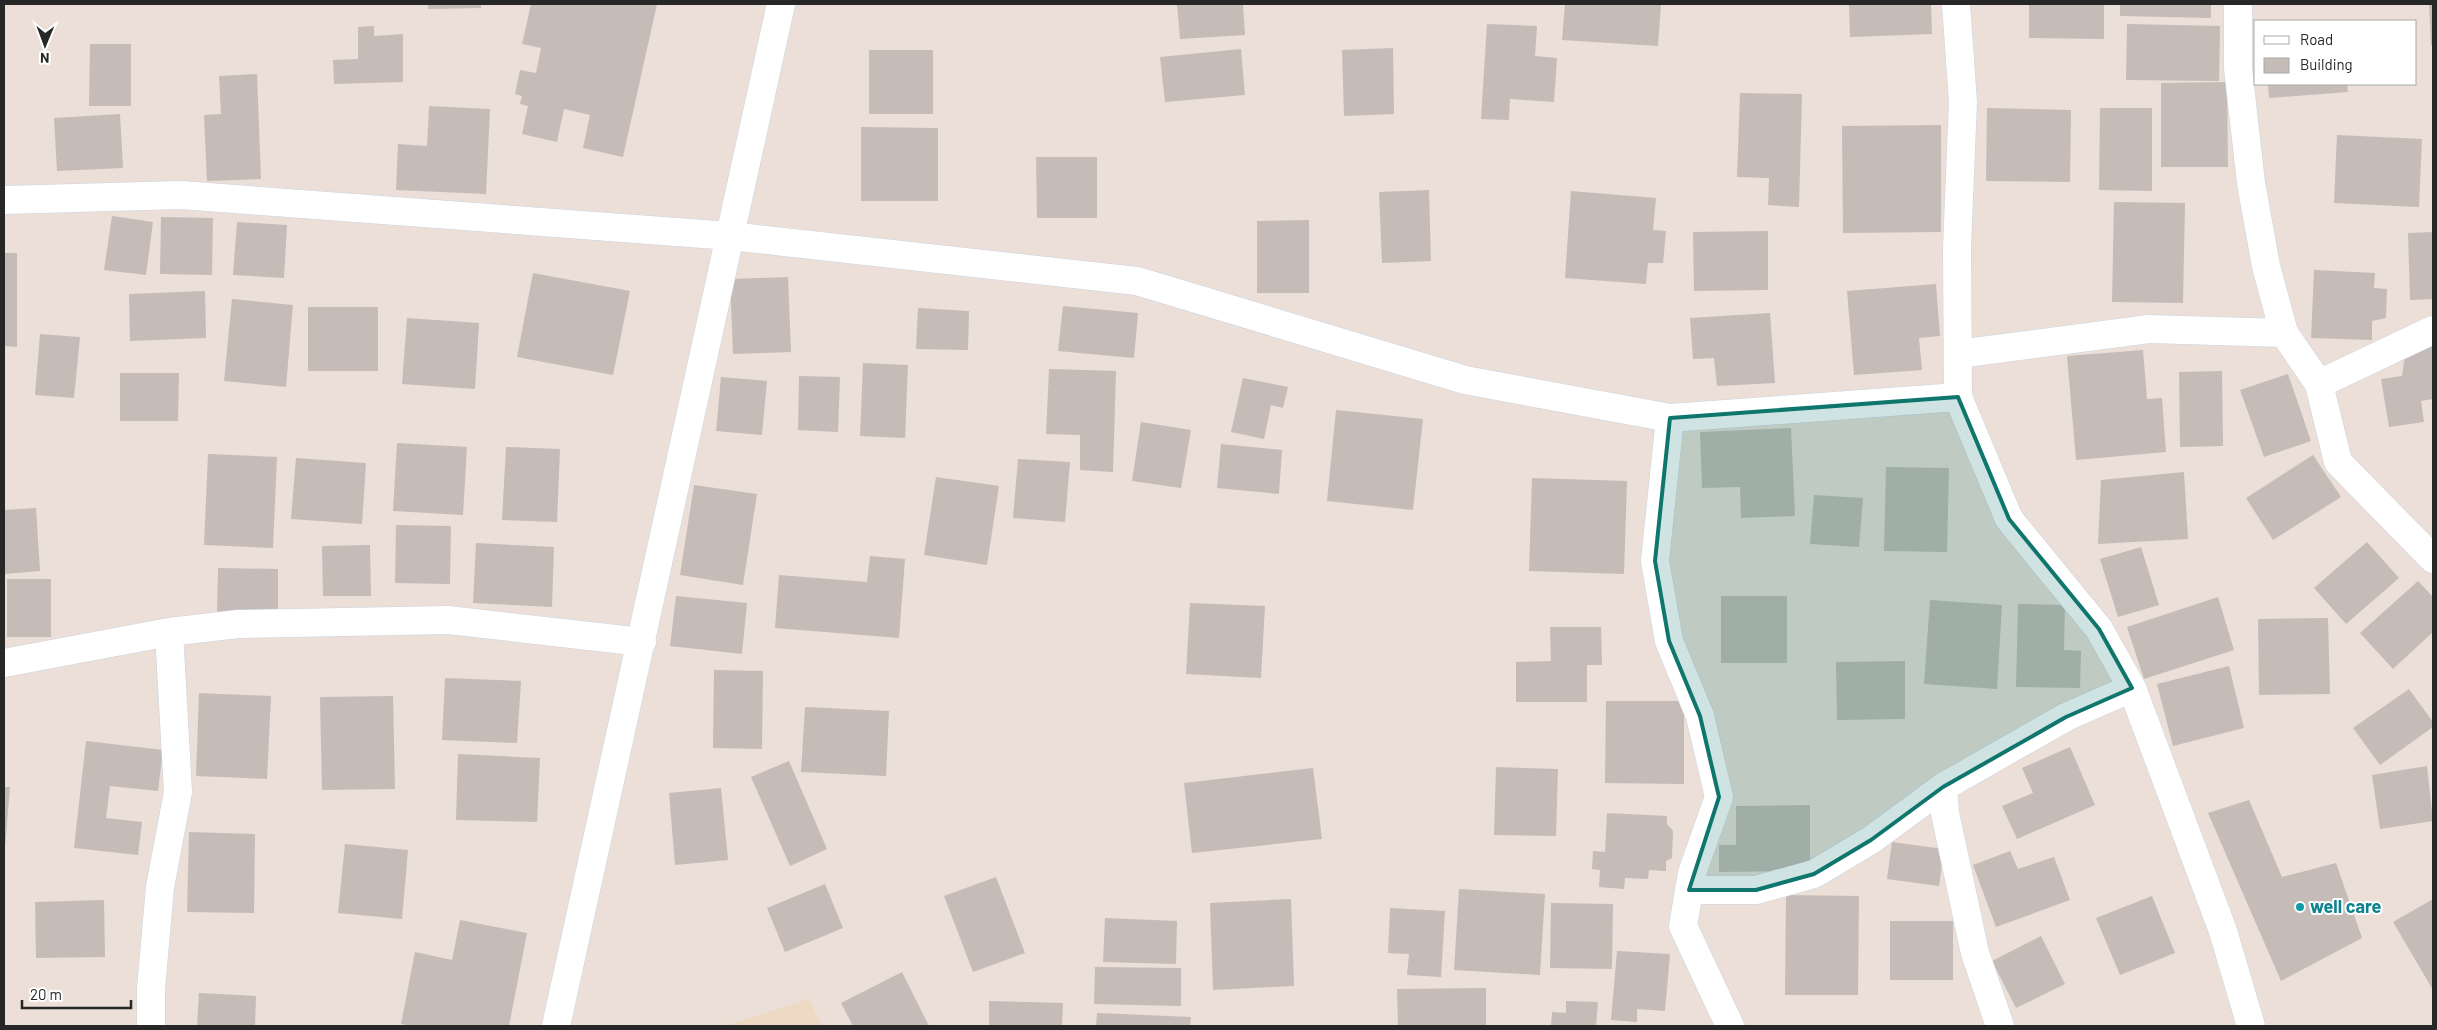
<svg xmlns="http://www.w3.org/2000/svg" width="2437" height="1030" font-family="Barlow,sans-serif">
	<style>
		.education { fill: #eedac4 }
		.building { fill: #c5bcb7 }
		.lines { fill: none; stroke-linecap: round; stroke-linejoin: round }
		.minor-casing { stroke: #ccd3e1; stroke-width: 29 }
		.tertiary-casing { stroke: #ccd3e1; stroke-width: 29 }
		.minor { stroke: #fff; stroke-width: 28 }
		.tertiary { stroke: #fff; stroke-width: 28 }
		.marked { fill: #0f766e; fill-opacity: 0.2; stroke: #0f766e; stroke-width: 4; stroke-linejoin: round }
		.culture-dot { fill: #0f9aa8; stroke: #fff; stroke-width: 2 }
		.labels { text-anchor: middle; stroke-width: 4; stroke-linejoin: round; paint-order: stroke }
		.culture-label { font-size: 18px; font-weight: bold; fill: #0d838f; stroke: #fff; text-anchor: start }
	</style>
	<rect width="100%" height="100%" fill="#ebdfd7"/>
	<!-- education -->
	<path class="education" d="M809 999 822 1026H725Z"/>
	<!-- building -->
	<path class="building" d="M428 4H481V8L428 9Z
		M531 4H657L623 157 583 148 590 115 564 109 557 142 522 134 528 106 520 104 522 96 515 94 520 70 536 73 541 48 522 44Z
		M1177 4H1243L1245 35 1180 39Z
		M1565 4H1661L1658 46 1562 40Z
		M1849 4H1931L1932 34 1850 37Z
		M2029 4H2104V39L2029 38Z
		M2120 4H2211V18L2120 16Z
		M2429 4H2433V45H2431Z
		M1487 24 1537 26 1535 56 1557 58 1554 102 1510 99 1509 120 1481 119Z
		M2127 24 2220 26 2219 81 2126 80Z
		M374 26V36L403 34V82L334 84 333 60 358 59V27Z
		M90 44H131V106H89Z
		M1393 48 1394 114 1344 116 1342 50Z
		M1241 49 1245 95 1165 102 1160 57Z
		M869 50H933V114H869Z
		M257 74 261 179 207 181 204 115 221 114 219 76Z
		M2227 82 2228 167H2161V83Z
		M2268 84H2347L2348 92 2269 98Z
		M1740 93 1802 94 1799 207 1768 205 1769 178 1737 177Z
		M429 106 490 109 486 194 396 190 398 144 427 146Z
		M1987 108 2071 110 2070 182 1986 181Z
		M2100 108H2152V191L2099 190Z
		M120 114 123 168 57 171 54 118Z
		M1941 125V232L1843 233 1842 126Z
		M861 127 938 128V201H861Z
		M2337 135 2422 139 2419 207 2334 203Z
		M1036 157H1097V218H1037Z
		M1429 190 1431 261 1382 263 1379 192Z
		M1571 191 1656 198 1653 230 1666 231 1663 263H1648L1646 284 1565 278Z
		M2114 202 2185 203 2183 303 2112 302Z
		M112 216 153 222 146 275 104 270Z
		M161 217 213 218 212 275 160 274Z
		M1309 220V293H1257V221Z
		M237 222 287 225 284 278 233 275Z
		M1768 231V290L1694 291 1693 232Z
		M2433 232V299L2410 300 2408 233Z
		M4 253H17V347L4 346Z
		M2314 270 2375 273 2374 288 2387 289 2386 318 2372 321V340L2311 338Z
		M533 273 630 291 613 375 517 357Z
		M788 277 791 352 733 354 730 279Z
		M1936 284 1940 336 1919 338 1922 370 1854 375 1847 291Z
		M205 291 206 338 130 341 129 294Z
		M232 299 293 305 286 387 224 381Z
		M1063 306 1138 313 1134 358 1058 351Z
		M308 307H378V371H308Z
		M918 308 969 311 968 350 916 349Z
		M1770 313 1775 383 1717 386 1714 358 1693 359 1690 318Z
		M407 318 479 323 475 389 402 384Z
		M40 334 80 337 74 398 35 395Z
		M2433 344V399L2421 401 2424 422 2389 427 2381 379 2402 376 2406 348Z
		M2143 350 2147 399 2162 398 2166 452 2076 460 2067 356Z
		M863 363 908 365 905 438 860 436Z
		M1049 369 1116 371 1113 472 1080 470V435L1046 434Z
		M2222 371 2223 446 2180 447 2179 372Z
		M120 373H179L178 421H120Z
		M2288 374 2311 441 2264 457 2240 390Z
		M799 376 840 377 838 432 798 430Z
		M721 377 767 381 762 435 716 431Z
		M1243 378 1288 387 1283 408 1271 405 1264 439 1231 432Z
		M1336 410 1423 419 1413 510 1327 501Z
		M1141 422 1191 430 1181 488 1132 481Z
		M1791 428 1795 516 1741 518 1740 487 1702 488 1700 432Z
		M397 443 467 447 463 515 393 511Z
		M1221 444 1282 450 1279 494 1217 488Z
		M506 447 560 449 557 522 502 520Z
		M208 454 277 457 273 548 204 545Z
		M2313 455 2341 497 2273 540 2246 498Z
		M296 458 366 463 362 524 291 519Z
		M1018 459 1070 462 1065 522 1013 518Z
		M1886 467 1949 468 1947 552 1884 551Z
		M2184 472 2188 539 2098 544 2101 480Z
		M936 477 999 486 987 565 924 555Z
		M1532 478 1627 481 1624 574 1529 571Z
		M694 485 757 494 743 585 680 575Z
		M1814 495 1863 498 1859 547 1810 544Z
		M36 508 40 571 4 574V510Z
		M396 525 451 526 450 584 395 583Z
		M2367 542 2399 578 2346 624 2314 588Z
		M476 543 554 547 552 607 473 603Z
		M370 545 371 596H323L322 546Z
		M2141 547 2159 605 2118 617 2100 559Z
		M870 556 905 559 899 638 775 628 779 575 867 582Z
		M218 568 278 569V615L217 614Z
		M7 579H51V637H7Z
		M2418 581 2433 597V632L2393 669 2360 633Z
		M676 596 747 603 742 654 670 646Z
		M1721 596H1787V663H1721Z
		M2218 597 2234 650 2144 679 2127 627Z
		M1930 600 2002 605 1997 689 1924 684Z
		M1190 603 1265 606 1261 678 1186 674Z
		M2018 604 2065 605 2064 650 2081 651 2080 688 2016 687Z
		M2328 618 2330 694 2259 695 2258 619Z
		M1550 627H1601L1602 665H1587V702H1516V662L1551 661Z
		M1905 661V719L1837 720 1836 662Z
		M2229 666 2244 728 2173 746 2157 684Z
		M714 670 763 671 762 749 713 748Z
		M445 678 521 681 517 743 442 740Z
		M2409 689 2433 722V727L2380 765 2353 728Z
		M199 693 271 696 267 779 196 776Z
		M393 696 395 789 322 790 320 697Z
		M1606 701H1684V784L1605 783Z
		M805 707 889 711 886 776 801 772Z
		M86 741 163 750 158 791 110 786 106 818 142 822 138 855 74 848Z
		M2070 747 2095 805 2017 839 2002 806 2033 793 2022 768Z
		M458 754 540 758 537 822 456 820Z
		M789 761 827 849 790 866 751 777Z
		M2427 766 2433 821 2380 829 2372 775Z
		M1496 767 1558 769 1556 836 1494 835Z
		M1313 768 1322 839 1192 853 1184 783Z
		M4 787H10L5 848H4Z
		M721 788 728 860 675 865 669 793Z
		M2249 800 2282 877 2336 863 2362 938 2281 981 2208 813Z
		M1810 805V871L1719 872V845H1736V806Z
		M1607 813 1667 816V824L1673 831 1672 858 1666 861V871L1649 870 1648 879 1625 878 1624 889 1599 887 1600 870 1592 869 1593 851 1605 852Z
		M189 832 255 834 254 913 187 912Z
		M1892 842 1944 849 1939 886 1887 879Z
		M345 844 408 850 402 919 338 913Z
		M2010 851 2018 869 2054 857 2070 900 1996 927 1973 865Z
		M996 877 1025 953 973 972 944 896Z
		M825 884 843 928 785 952 767 908Z
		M1459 889 1545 894 1540 975 1454 970Z
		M1786 895 1859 896 1858 995H1785Z
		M2152 896 2175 953 2120 975 2096 918Z
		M1291 899 1294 986 1213 990 1210 903Z
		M2433 899V990L2393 922Z
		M104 900 105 957 36 958 35 902Z
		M1551 903 1613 904 1612 969 1550 968Z
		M1390 908 1445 911 1441 977 1407 975 1409 954 1388 953Z
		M1105 918 1177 921 1176 964 1103 962Z
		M460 920 527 933 509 1026H413L401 1024 415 952 452 960Z
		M1890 921H1953V980H1890Z
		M2041 936 2065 984 2016 1008 1992 961Z
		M1617 951 1670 954 1665 1011 1637 1009V1022L1611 1020Z
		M1095 967 1181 968V1006L1094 1004Z
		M902 972 929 1026H853L841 1003Z
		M1486 988V1026H1398L1397 989Z
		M199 993 256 996 255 1026H197Z
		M989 1001 1063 1003 1062 1026H989Z
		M1566 1001 1598 1002 1596 1026H1551L1552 1012 1566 1013Z
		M1097 1013 1191 1017 1190 1026H1096Z"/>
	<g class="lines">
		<defs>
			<path id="minor" d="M1956 4 1963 102 1957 248 1958 397 2009 519 2099 629 2132 688 2223 931 2251 1026
				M2238 4V68L2251 183 2266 266 2284 333 2319 384 2338 462 2433 559
				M4 200 181 195 730 236 1137 281 1465 380 1670 418 1958 397
				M1958 358V354L2149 329 2284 333
				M2319 384 2433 330
				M1670 418 1655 561 1669 641 1700 716 1719 797 1692 873 1683 926 1730 1026
				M4 663 169 632 238 624 448 620 642 642
				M1943 787 1945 813 1975 953 2000 1026
				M1689 890H1756L1814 874 1871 840 1943 787 2066 717 2132 688
				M151 1026V989L160 887 178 792 169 632"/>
			<path id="tertiary" d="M556 1026 781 4"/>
		</defs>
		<!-- minor casing -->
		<use href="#minor" class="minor-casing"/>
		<!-- tertiary casing -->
		<use href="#tertiary" class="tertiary-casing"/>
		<!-- minor -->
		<use href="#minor" class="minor"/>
		<!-- tertiary -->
		<use href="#tertiary" class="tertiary"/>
	</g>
	<!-- marked area -->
	<path class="marked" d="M1958 397 2009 519 2099 629 2132 688 2066 717 1943 787 1871 840 1814 874 1756 890H1689L1719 797 1700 716 1669 641 1655 561 1670 418Z"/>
	<!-- markers -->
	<circle class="culture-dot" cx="2300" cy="907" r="5"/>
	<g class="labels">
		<!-- culture labels -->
		<g class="culture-label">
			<text x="2310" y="913">well care</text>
		</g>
	</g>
	<!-- border -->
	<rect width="2437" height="1030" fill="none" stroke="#272727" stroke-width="10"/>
	<!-- legend -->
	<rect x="2254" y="20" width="162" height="65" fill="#ffffff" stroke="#a9a9a9"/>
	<rect x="2264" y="36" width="25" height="8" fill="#ffffff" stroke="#a9a9a9"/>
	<text x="2300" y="45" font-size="15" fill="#272727">Road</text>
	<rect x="2264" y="58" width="25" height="15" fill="#c5bcb7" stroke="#a9a9a9"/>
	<text x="2300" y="70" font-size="15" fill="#272727">Building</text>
	<!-- north arrow -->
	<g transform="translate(45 45) rotate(181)" stroke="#ffffff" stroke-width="4" paint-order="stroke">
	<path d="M0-4L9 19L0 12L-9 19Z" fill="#272727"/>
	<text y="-8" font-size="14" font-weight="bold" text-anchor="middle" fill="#272727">N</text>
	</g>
	<!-- scale -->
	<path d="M22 1000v8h109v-8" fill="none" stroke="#272727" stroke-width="2.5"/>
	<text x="30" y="1000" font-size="15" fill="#272727" stroke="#ffffff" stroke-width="4" paint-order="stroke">20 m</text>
</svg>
